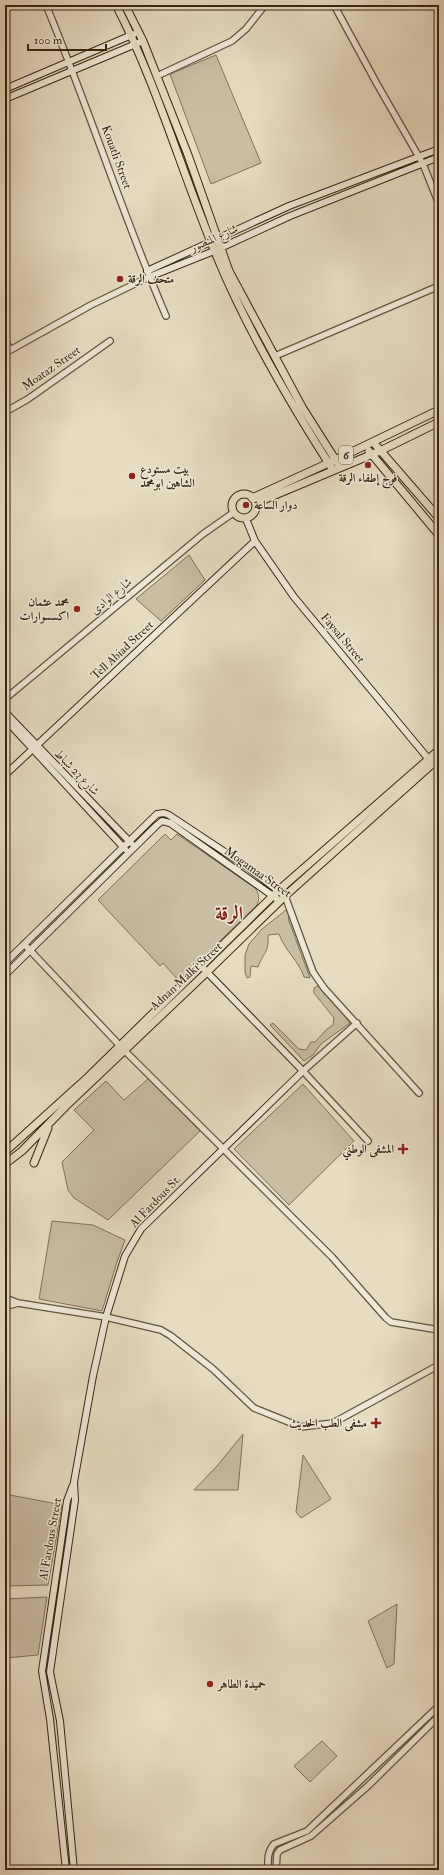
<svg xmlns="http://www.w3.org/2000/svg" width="444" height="1875" font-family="'IM FELL Double Pica',Amiri,serif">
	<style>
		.green { fill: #c9bda3; stroke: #80715a }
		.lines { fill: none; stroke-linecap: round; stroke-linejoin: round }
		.tertiary-casing { stroke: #64533d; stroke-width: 8 }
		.secondary-casing { stroke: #382511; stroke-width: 8 }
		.primary-casing { stroke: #382511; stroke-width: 9 }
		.tertiary { stroke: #efe8d7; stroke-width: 5.5 }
		.secondary { stroke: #efe8d7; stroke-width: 6 }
		.primary { stroke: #e7dcc1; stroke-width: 7 }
		.poi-dot { fill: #8f2418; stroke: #efe8d7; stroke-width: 1.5 }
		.labels { text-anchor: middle; stroke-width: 3; stroke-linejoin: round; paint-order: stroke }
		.shield { fill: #efe8d7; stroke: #6f604c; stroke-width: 1 }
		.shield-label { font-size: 11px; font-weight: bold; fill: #382511 }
		.street-label { font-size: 12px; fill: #382511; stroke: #efe8d7 }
		.poi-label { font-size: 12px; font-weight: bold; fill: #382511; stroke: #efe8d7; text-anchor: start }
		.town-label { font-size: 20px; font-weight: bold; fill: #7a1f14; stroke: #efe8d7 }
	</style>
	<rect width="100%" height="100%" fill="#e7dcc1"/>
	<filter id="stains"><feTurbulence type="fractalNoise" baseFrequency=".005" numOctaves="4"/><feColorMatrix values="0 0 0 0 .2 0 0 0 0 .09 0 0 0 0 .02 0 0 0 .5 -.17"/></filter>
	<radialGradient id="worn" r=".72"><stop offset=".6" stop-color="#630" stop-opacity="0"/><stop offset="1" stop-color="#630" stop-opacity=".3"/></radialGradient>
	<!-- green -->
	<path class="green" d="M216 55 261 163 211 184 170 74Z
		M189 555 205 580 161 621 136 599Z
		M165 834 171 840 177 834 255 888C259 894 260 898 257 905L179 981 163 963 160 966 98 900Z
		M286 910 288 912 289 921 310 978 304 977C299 961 285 951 279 934L268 935C269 954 264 951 258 967L251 966 250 977 247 978 245 972V955L249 944 262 929Z
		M320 985 350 1023 321 1044 313 1055 304 1061 270 1025 273 1023 299 1049 306 1050 311 1042H315L327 1029 333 1025 334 1018 314 993V988Z
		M148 1079 200 1131 108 1220 74 1198 68 1190 62 1162 94 1130 74 1110 106 1081 124 1100Z
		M303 1084 354 1141 289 1205 234 1149Z
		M52 1221 93 1225 125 1240 117 1262 102 1311 39 1299Z
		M243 1434 238 1490H194L217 1466Z
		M303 1455 331 1499 301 1518 296 1512Z
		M5 1494 62 1505 48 1585 5 1586Z
		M47 1597 38 1655 5 1658V1599Z
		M397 1604 394 1664 387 1668 368 1621Z
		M322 1741 337 1756 310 1782 294 1766Z"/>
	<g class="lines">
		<defs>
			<path id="tertiary" d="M46 5C89 108 122 214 166 316
				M334 5 377 84 423 164 439 204
				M157 76 232 41 246 29 265 5
				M5 340 10 350
				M5 353 91 305 149 277
				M275 356 439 286
				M5 412 28 399 110 341
				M5 699 203 534 233 513
				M285 896 313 972 324 988 419 1093
				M24 944 124 1050 332 1257 386 1318 391 1322 439 1330
				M357 1023 303 1071 368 1141
				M5 1298 18 1303 106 1317 161 1330 171 1336 213 1369 254 1408 301 1427 333 1423 439 1365
				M5 1304 11 1305 18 1303
				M268 1870C268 1860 267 1852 274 1844L307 1831 439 1706
				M276 1870 277 1854 280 1850 311 1836 369 1785 439 1716"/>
			<path id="secondary" d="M5 89 134 34
				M5 99 143 41
				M147 271 289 206 439 149
				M149 277 214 251 290 216 439 157
				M246 519 255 541 294 597 431 762
				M5 712 131 843
				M5 719 125 849
				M5 775 255 541
				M5 963 157 814 164 813 169 815 249 868 285 896
				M5 975 157 825 162 821 170 823 280 901
				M66 1870 50 1719 42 1671 67 1501 73 1485
				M74 1870 60 1721 50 1672 75 1500 74 1482 93 1376 106 1317 125 1256 141 1229 303 1071 202 967"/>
			<path id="primary" d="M116 5C157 84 181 170 215 252 246 328 288 400 333 470
				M125 5 143 41 188 155 229 271 302 407 340 467
				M373 442 439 518
				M369 451 439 535
				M232 506a12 12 0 1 1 24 0a12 12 0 1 1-24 0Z
				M252 498 335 460 439 410
				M256 503 380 451 439 422
				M439 563V570
				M5 1152 88 1077 279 890 439 750
				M34 1163 48 1128
				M5 1164 22 1151 66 1106 207 972 285 896 439 758"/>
		</defs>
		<!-- tertiary casing -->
		<use href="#tertiary" class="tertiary-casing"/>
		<!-- secondary casing -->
		<use href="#secondary" class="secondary-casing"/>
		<!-- primary casing -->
		<use href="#primary" class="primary-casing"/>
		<!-- tertiary -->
		<use href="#tertiary" class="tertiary"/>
		<!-- secondary -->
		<use href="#secondary" class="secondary"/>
		<!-- primary -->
		<use href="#primary" class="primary"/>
	</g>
	<!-- markers -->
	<g class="poi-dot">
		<circle cx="120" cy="279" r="4"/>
		<circle cx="368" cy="465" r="4"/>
		<circle cx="132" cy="476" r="4"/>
		<circle cx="246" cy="505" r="4"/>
		<circle cx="77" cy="609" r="4"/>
		<path d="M401 1143h4v4h4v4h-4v4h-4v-4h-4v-4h4z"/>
		<path d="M374 1417h4v4h4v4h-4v4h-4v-4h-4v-4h4z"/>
		<circle cx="210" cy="1684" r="4"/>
	</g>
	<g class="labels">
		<!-- shield labels -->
		<rect class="shield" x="339" y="446" width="14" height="18" rx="3"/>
		<g class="shield-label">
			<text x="346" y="459">6</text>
		</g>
		<!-- street labels -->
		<g class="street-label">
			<text transform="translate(117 157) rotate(70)" y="4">Kouatli Street</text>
			<text transform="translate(214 238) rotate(-24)" y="4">شارع المنصور</text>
			<text transform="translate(51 368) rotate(-35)" y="4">Moataz Street</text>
			<text transform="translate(111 596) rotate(-40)" y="4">شارع الوادى</text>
			<text transform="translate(343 638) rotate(50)" y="4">Faysal Street</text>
			<text transform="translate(122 650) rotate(-43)" y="4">Tell Abiad Street</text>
			<text transform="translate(77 772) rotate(46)" y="4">شارع 23 شباط</text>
			<text transform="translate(258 872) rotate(35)" y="4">Mogamaa Street</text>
			<text transform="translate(186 976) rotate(-43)" y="4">Adnan Malki Street</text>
			<text transform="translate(155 1201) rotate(-46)" y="4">Al Fardous St.</text>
			<text transform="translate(50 1539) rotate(-80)" y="4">Al Fardous Street</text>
		</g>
		<!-- poi labels -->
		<g class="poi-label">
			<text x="128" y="283">متحف الرقة</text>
			<text x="140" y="473">بيت مستودع<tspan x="140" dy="14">الشاهين ابومحمد</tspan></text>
			<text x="368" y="482" text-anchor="middle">فوج إطفاء الرقة</text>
			<text x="254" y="509">دوار الساعة</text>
			<text x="69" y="606" text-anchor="end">محمد عثمان<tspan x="69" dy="14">اكسسوارات</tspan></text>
			<text x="394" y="1153" text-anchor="end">المشفى الوطني</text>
			<text x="367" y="1427" text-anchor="end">مشفى الطب الحديث</text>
			<text x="218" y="1688">حميدة الطاهر</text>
		</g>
		<!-- town labels -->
		<g class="town-label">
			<text x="229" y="920">الرقة</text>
		</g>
	</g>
	<!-- margin -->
	<rect width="444" height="1875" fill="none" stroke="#e7dcc1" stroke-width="20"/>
	<rect x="6" y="6" width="432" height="1863" fill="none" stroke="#382511" stroke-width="2"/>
	<rect x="10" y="10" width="424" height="1855" fill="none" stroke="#382511"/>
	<!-- scale -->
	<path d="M28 44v6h78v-6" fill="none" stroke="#382511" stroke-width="2"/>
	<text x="34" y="44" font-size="12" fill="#382511" stroke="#efe8d7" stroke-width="3" paint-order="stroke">100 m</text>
	<rect width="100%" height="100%" filter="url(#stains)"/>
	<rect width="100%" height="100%" fill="url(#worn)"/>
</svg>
